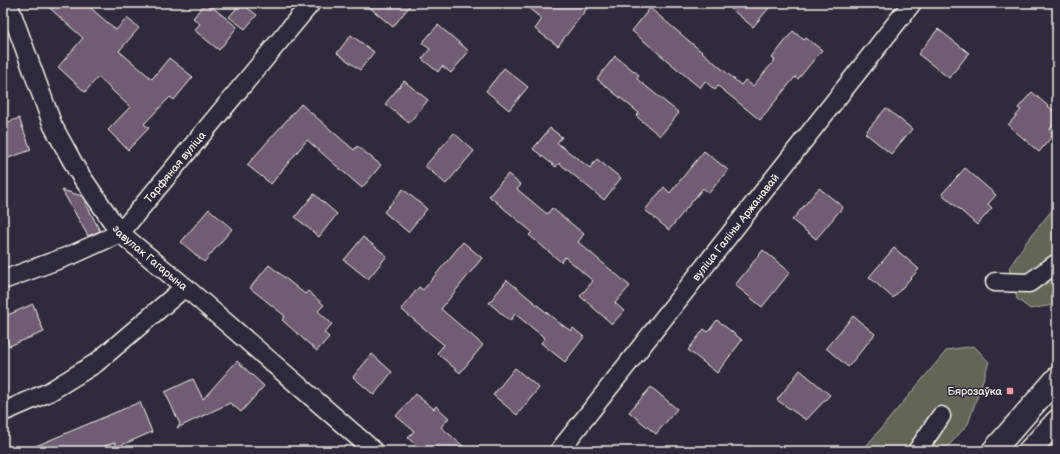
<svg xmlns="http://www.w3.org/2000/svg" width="1060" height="454" font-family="'Balsamiq Sans',sans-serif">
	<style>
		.green { fill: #646657; stroke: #acaca0 }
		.building { fill: #715c74; stroke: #f4f1e8 }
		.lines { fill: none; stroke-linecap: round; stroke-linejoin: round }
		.street-casing { stroke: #f4f1e8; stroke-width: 21 }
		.primary-casing { stroke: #f4f1e8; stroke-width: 25 }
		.street { stroke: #2f2a3d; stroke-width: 18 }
		.primary { stroke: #2f2a3d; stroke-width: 22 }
		.poi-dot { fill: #ff9aa2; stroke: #2f2a3d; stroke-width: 1.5 }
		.labels { text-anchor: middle; stroke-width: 3; stroke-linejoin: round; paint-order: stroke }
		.street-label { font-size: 11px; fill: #f4f1e8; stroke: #2f2a3d }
		.poi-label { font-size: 11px; fill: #f4f1e8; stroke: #2f2a3d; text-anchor: end }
	</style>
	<rect width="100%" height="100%" fill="#2f2a3d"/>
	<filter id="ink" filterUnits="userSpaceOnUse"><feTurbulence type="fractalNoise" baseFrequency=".025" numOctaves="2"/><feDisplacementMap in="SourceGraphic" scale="8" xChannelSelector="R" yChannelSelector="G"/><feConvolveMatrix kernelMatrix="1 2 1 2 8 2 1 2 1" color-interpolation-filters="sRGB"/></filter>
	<g filter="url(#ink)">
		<!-- green -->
		<path class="green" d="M1057 204V302L1053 305 1030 309 1017 299 1009 268 1027 241Z
			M974 346 989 362 968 424 944 451H862L947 350Z"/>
		<!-- building -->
		<path class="building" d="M44 3H85L116 30 127 18 139 28 119 51 152 79 169 58 193 77 174 100 170 97 144 124 149 128 128 150 108 130 130 107 98 77 85 92 58 67 83 38Z
			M205 3H207L237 27 219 50 194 30 200 24 193 18Z
			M241 3 257 15 245 29 229 17Z
			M364 3H412L393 27Z
			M522 3H591L558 46 535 29 542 19Z
			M724 3H773L753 27Z
			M650 8 741 85 745 80 753 86 775 60 772 58 793 31 804 40 806 38 822 50 798 79 795 77 760 120 718 86 715 90 705 81 700 88 632 31Z
			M438 25 469 51 451 73 442 66 438 72 422 59 430 49 422 43Z
			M938 29 969 53 949 78 918 54Z
			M351 35 374 52 360 70 337 53Z
			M615 56 639 75 637 79 679 113 660 136 636 116 639 113 597 79Z
			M504 68 528 87 509 110 486 91Z
			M404 81 428 100 409 123 385 104Z
			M1032 92 1057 114V120L1049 130 1054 134 1039 152 1008 125 1021 110 1018 108Z
			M301 104 354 150 357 146 381 165 362 188 307 140 271 184 247 165Z
			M886 108 912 129 891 154 865 133Z
			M19 118 31 150 3 160V124Z
			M550 128 562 137 557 143 590 168 597 159 621 178 604 200 559 163 556 167 533 149Z
			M454 133 474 151 446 184 425 166Z
			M704 151 728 170 709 193 703 188 669 230 645 210 664 187 670 193Z
			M965 168 996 195 988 204 992 208 977 225 942 194Z
			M508 174 521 185 517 189 547 214 552 208 584 234 578 242 630 286 615 303 624 311 612 324 580 296 593 281 565 257 561 262 529 235 532 232 489 196Z
			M819 188 843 207 816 239 792 220Z
			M403 189 427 209 408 232 384 212Z
			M62 190 82 196 100 231 88 236Z
			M314 194 337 214 319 237 295 217Z
			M209 209 232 229 204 262 181 242Z
			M363 237 387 256 368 279 344 260Z
			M463 242 482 258 441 309 483 345 460 373 437 353 444 345 401 309 419 287 423 290Z
			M894 248 919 269 893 298 869 277Z
			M763 250 790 272 762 307 735 285Z
			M269 265 305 294 308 291 324 305 318 311 332 324 324 333 329 337 317 351 282 320 285 316 250 288Z
			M507 280 558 322 571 331 573 328 584 337 565 362 541 343 545 338 515 314 510 321 489 303Z
			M33 304 44 332 9 346 3 330V317Z
			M853 316 875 334 848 367 826 348Z
			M717 320 742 340 717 373 688 350 704 329 708 332Z
			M372 354 392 372 374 395 353 377Z
			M237 361 264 386 241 412 230 403 177 428 180 424 165 392 193 379 203 399Z
			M515 368 539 388 517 415 493 395Z
			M800 370 830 395 806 420 777 400Z
			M651 387 677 409 656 434 629 412Z
			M415 394 434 409 436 406 449 418 441 427 469 451H423L408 438 414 431 396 416Z
			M140 402 152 432 117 447 115 442 93 451H24Z"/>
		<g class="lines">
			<defs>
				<g id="street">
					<path id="s1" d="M8 3 53 126 77 170 120 233 185 287 374 451"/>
					<path id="s2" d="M3 280 74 254 120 233 311 3"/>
					<path d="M995 282 1029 283 1057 263"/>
					<path d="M3 412 49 392 96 363 185 287"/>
					<path id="s3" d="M559 451 912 3"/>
					<path d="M917 451 941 416"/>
				</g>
				<path id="primary" d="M993 451 1057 378
					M1029 451 1057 421"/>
			</defs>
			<!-- street casing -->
			<use href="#street" class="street-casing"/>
			<!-- primary casing -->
			<use href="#primary" class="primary-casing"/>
			<!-- street -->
			<use href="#street" class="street"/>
			<!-- primary -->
			<use href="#primary" class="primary"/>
		</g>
	</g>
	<!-- markers -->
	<rect class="poi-dot" x="1006" y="387" width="8" height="8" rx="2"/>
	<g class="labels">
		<!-- street labels -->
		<g class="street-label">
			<text dy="4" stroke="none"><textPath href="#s2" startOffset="212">Тарфяная вуліца</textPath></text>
			<text dy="4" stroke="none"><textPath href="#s3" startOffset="285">вуліца Галіны Аржанавай</textPath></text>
			<text dy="4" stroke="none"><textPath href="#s1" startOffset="296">завулак Гагарына</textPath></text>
		</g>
		<!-- poi labels -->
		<g class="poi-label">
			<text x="1002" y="395">Бярозаўка</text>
		</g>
	</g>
	<!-- margin -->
	<rect width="1060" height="454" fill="none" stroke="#2f2a3d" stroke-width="16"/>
	<rect x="8" y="8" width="1044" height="438" fill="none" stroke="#f4f1e8" stroke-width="1.5" filter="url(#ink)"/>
</svg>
